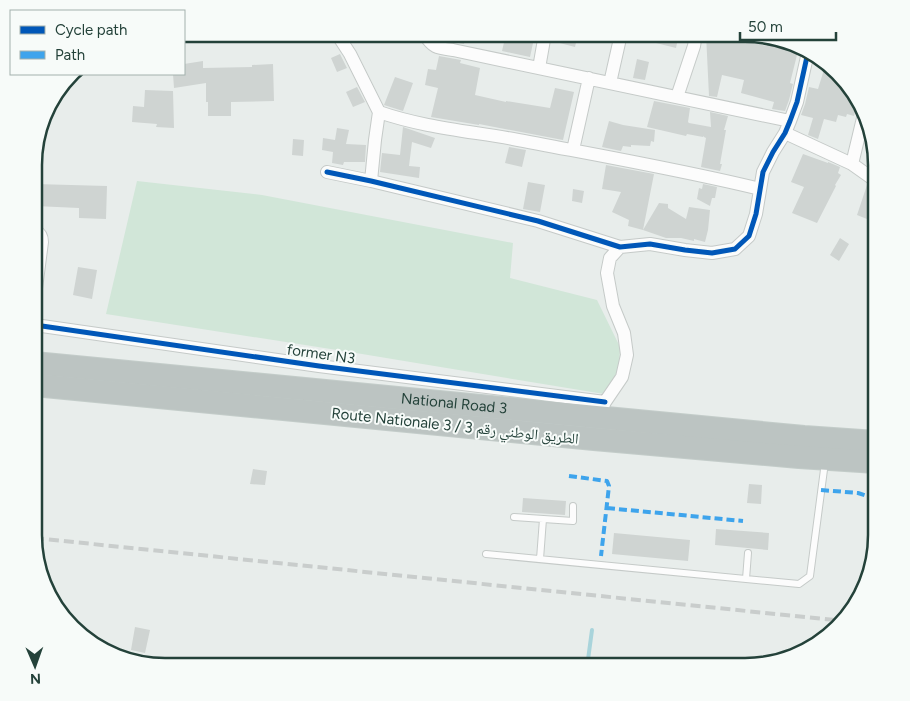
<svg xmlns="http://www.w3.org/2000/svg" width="910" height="701" font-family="Figtree,'Noto Naskh Arabic',sans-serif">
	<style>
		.green { fill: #d1e6d8 }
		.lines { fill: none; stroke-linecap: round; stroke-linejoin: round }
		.stream { stroke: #a9d4db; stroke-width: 4 }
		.building { fill: #cfd4d2 }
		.lane-casing { stroke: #c5cac8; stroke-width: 8 }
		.street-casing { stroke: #c5cac8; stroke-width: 14 }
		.highway-casing { stroke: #c3ccc9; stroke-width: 24 }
		.lane { stroke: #fcfcfc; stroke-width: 6 }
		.street { stroke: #fcfcfc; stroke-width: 12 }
		.highway { stroke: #bcc4c2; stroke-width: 22 }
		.rail { stroke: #c9cdcc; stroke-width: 4; stroke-dasharray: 10 5; stroke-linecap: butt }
		.quiet { stroke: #3ea4ec; stroke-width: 4; stroke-dasharray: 8 4; stroke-linecap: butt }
		.cycleway-casing { stroke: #f7fbf9; stroke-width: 8 }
		.cycleway { stroke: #0057b8; stroke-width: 5 }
		.labels { text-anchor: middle; stroke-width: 4; stroke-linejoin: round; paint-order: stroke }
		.street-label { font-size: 15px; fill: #24423a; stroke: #f7fbf9 }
		.rim { fill: none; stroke: #24423a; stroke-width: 2.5 }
	</style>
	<rect width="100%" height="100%" fill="#e8edeb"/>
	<!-- green -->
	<path class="green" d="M137 181 262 195 513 243 510 278 597 300 620 347 619 374 604 394 356 353 106 314Z"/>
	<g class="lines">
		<!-- stream -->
		<path class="stream" d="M587 667 592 630"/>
	</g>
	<!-- building -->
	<path class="building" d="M444 34H466L464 44 443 40Z
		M506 34H535L530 57 502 51Z
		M553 34H578L575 47 552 41Z
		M637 34H679L676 48 636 38Z
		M706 34H728L727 37 767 46 769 40 781 43V41L795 44 799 47 790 83 793 84 789 100 785 111 772 109 774 102 741 93 744 80 722 75 717 97 709 96Z
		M340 54 347 68 337 72 331 58Z
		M439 56 461 60 460 63 480 68 475 95 506 102V101L550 108 555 88 574 92 563 140 479 124V125L431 117 438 88 425 85 428 69 436 70Z
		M637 59 649 62 645 80 633 78Z
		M203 61V68L252 67V65L273 64 274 101 231 102V116H208V102H206V83L174 88 173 74H184V64Z
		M826 63 831 66 858 102 854 116 847 114 846 117 838 115 836 122 824 119 818 139 808 135 813 118 801 115 805 104 809 87 818 89Z
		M395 77 413 83 403 111 384 105Z
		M357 87 365 102 353 107 346 92Z
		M145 90 173 91 174 128 156 127 157 124 132 122 133 106 144 107Z
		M654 101 690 108 688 122 689 123 711 127 710 112 728 116 724 130H726L720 164H722L720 171 701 167 706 138 704 137V136L703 137 687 134 686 136 647 127Z
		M609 121 623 125 655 130 654 142 651 141 650 146 631 145V147L623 146 621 151 602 147Z
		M403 127 435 138 431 148 412 142 409 166 420 167 419 178 380 172 382 153 400 155Z
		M337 128 349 130 346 144 366 145 365 162H344L343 165 332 163 333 152 322 150 323 138 335 140Z
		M293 139 304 140 303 156 292 155Z
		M509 147 526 150 522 167 505 163Z
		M803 154 828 163V162L840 167 838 173 841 175 835 185 836 186 817 223 792 213 804 187 791 182Z
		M606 165 654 174 643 230 628 226 629 220 612 212 621 192 602 189Z
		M528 182 545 185 540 212 523 209Z
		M35 184 107 186 106 219 79 218V208L35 206Z
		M703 184 717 187 715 198H712L710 206 697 199 699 188 702 189Z
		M867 185 872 188 876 189V193L867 219 857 215Z
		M573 189 584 191 582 203 572 201Z
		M659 203 668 204V208L686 219 689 207 710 210 708 230 705 242 694 239V241L681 238H666L643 230Z
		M840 238 849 244 839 261 830 255Z
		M78 267 97 270 92 299 73 295Z
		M253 469 267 471 265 485 250 484Z
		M749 484 762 485 761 504 747 503Z
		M523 498 566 501 565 515 522 512Z
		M716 529 769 533 768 550 715 545Z
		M614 533 690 540 688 561 612 554Z
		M135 627 150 630 145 653 131 650Z"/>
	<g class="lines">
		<defs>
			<path id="lane" d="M514 517 573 521V506
				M486 554 799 584 810 576 825 462
				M540 559 543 519
				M746 579 748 553"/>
			<path id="street" d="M337 34 350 54 379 112 375 140 371 181
				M424 34C433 48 437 48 453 50L790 121
				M539 68 545 34
				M610 83 621 34
				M677 97 694 46 696 34
				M379 112C422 127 468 131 513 139 596 155 678 169 760 189
				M785 133 852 164 876 181
				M573 150 589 78
				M852 164 864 114
				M327 172 371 181 538 221 620 247 650 244 685 250 712 253 735 249 749 236 756 214 763 172 773 152 785 133 790 121 797 102 808 52
				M35 296 42 242C42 236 40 233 35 230
				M35 325 319 366 605 402
				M602 409 605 402 622 377 627 355 624 333 613 306 607 273 610 258 620 247"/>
			<g id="highway">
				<path id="s1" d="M34 363 804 437 876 442"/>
				<path d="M34 385 594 439 799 457 876 462"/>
			</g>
		</defs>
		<!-- lane casing -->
		<use href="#lane" class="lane-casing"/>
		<!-- street casing -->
		<use href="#street" class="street-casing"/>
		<!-- highway casing -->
		<use href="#highway" class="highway-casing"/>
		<!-- lane -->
		<use href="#lane" class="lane"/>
		<!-- street -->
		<use href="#street" class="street"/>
		<!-- highway -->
		<use href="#highway" class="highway"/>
		<!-- rail -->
		<path class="rail" d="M34 538 844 621"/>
		<!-- quiet -->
		<path class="quiet" d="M569 476 607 481 609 486 601 556
			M821 490 858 493 876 499
			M607 508 743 521"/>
		<defs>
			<path id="cycleway" d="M327 172 371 181 538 221 620 247 650 244 685 250 712 253 735 249 749 236 756 214 763 172 773 152 785 133 790 121 797 102 808 52
				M35 325 319 366 605 402"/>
		</defs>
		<!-- cycleway casing -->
		<use href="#cycleway" class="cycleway-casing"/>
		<!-- cycleway -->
		<use href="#cycleway" class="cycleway"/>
	</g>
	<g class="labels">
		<!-- street labels -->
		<g class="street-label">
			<text transform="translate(321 354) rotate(8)" y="5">former N3</text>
			<text dy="5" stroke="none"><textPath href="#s1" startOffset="422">National Road 3</textPath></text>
			<text transform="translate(455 426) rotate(6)" y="5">Route Nationale 3 / الطريق الوطني رقم 3</text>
		</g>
	</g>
	<!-- crop -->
	<path d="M0 0H910V701H0ZM165 42H745A123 123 0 0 1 868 165V535A123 123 0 0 1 745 658H165A123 123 0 0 1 42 535V165A123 123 0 0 1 165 42Z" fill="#f7fbf9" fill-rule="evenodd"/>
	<path class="rim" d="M165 42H745A123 123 0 0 1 868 165V535A123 123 0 0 1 745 658H165A123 123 0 0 1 42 535V165A123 123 0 0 1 165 42Z"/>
	<!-- legend -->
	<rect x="10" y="10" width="175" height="65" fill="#f7fbf9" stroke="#a3b1ad"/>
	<rect x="20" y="26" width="25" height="8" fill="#0057b8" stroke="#a3b1ad"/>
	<text x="55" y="35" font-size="15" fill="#24423a">Cycle path</text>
	<rect x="20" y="51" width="25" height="8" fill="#3ea4ec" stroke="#a3b1ad"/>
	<text x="55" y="60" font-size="15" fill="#24423a">Path</text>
	<!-- north arrow -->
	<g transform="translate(35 666) rotate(178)" stroke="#f7fbf9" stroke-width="4" paint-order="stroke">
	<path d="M0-4L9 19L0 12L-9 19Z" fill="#24423a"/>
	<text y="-8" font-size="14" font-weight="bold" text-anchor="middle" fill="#24423a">N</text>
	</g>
	<!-- scale -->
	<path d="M740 32v8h96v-8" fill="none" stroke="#24423a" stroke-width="2.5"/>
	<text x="748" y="32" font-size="15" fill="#24423a" stroke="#f7fbf9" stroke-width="4" paint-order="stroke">50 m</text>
</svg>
